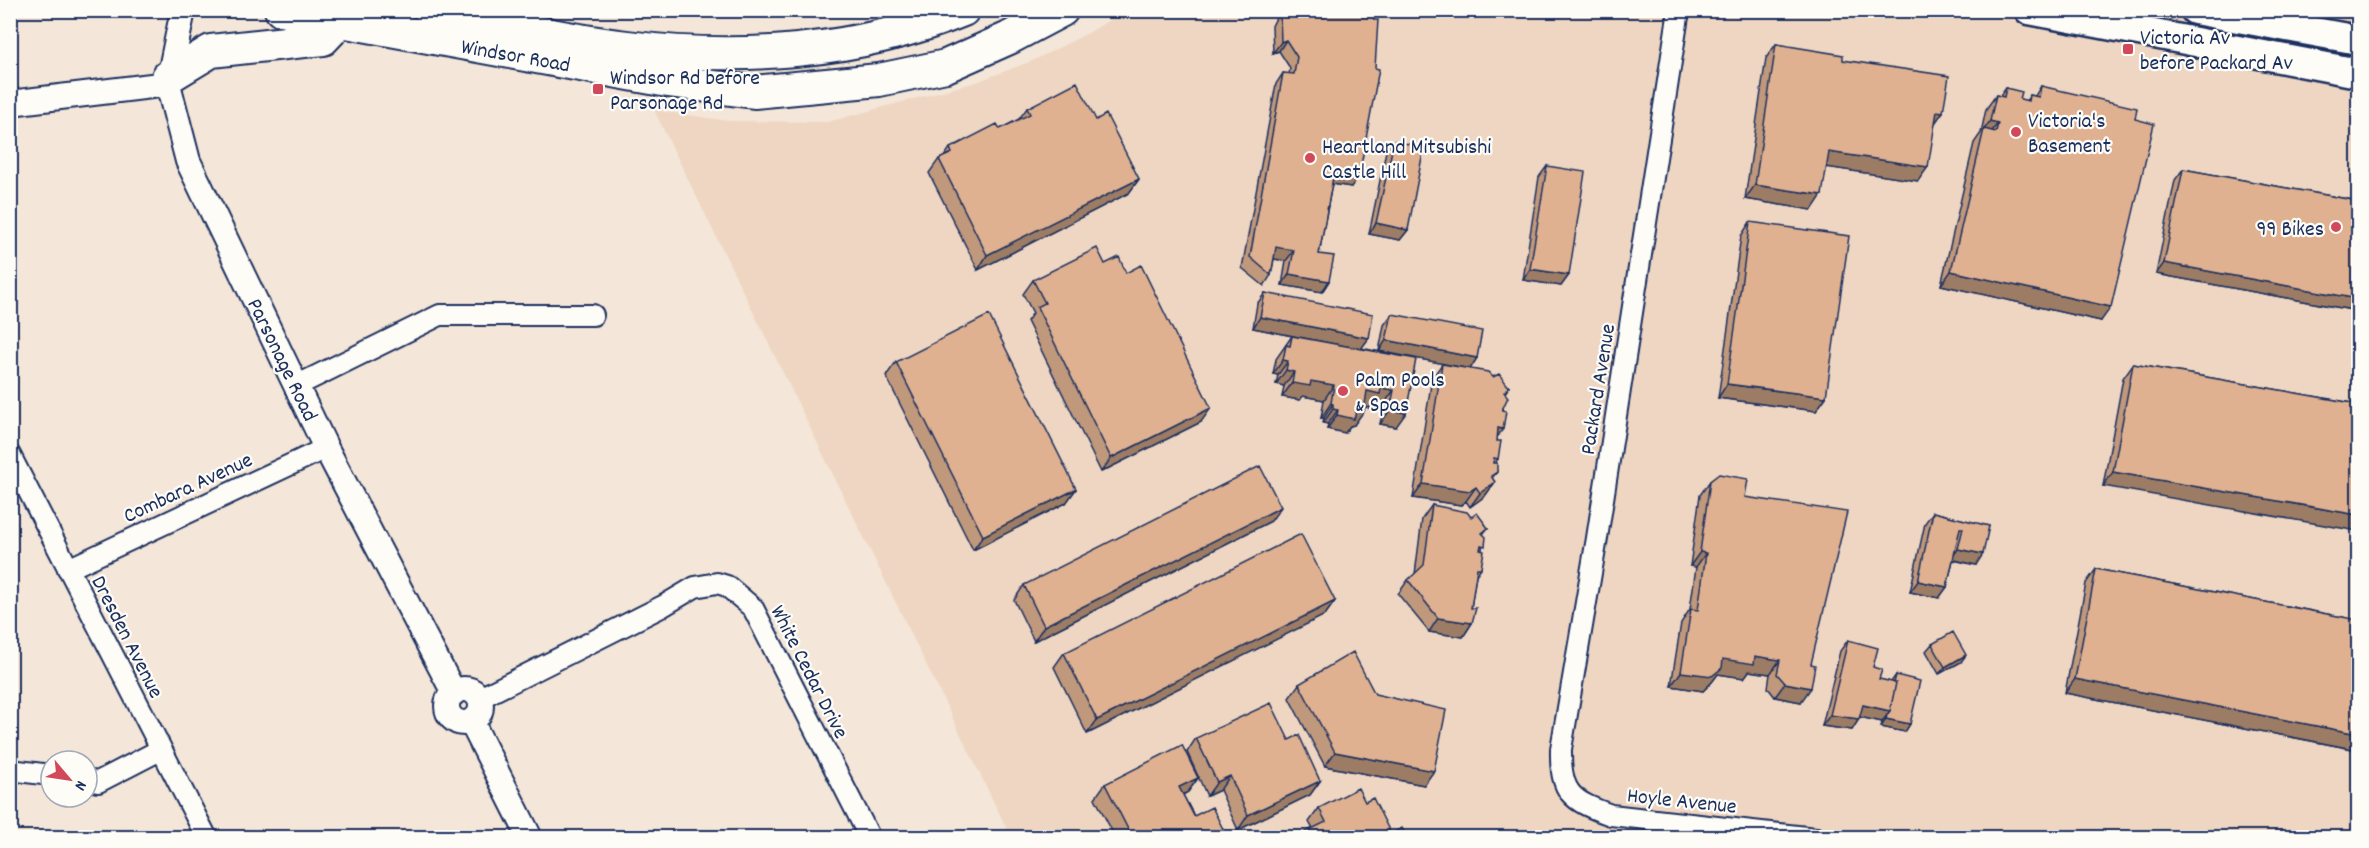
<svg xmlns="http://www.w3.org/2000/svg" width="2369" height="848" font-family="Dekko,sans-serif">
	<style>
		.built { fill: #eed6c2 }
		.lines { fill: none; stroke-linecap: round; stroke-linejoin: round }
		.minor-casing { stroke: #1b2f5e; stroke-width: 24 }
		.tertiary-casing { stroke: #1b2f5e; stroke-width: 28 }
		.secondary-casing { stroke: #1b2f5e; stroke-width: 33 }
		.primary-casing { stroke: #1b2f5e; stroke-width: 36 }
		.minor { stroke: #fdfcf7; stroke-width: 20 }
		.tertiary { stroke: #fdfcf7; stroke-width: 24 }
		.secondary { stroke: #fdfcf7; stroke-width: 28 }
		.primary { stroke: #fdfcf7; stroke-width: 32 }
		.wall { fill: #c0987c; stroke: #1b2f5e; stroke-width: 1.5 }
		.shaded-wall { fill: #9c7c65; stroke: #1b2f5e; stroke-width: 1.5 }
		.building { fill: #dfb190; stroke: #1b2f5e; stroke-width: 1.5 }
		.poi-dot { fill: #d1495b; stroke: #fdfcf7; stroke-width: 2 }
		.labels { text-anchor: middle; stroke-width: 4.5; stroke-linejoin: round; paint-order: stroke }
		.poi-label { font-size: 22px; fill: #1b2f5e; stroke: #fdfcf7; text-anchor: start }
		.street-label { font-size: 22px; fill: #1b2f5e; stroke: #fdfcf7 }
	</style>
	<rect width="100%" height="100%" fill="#f4e6d8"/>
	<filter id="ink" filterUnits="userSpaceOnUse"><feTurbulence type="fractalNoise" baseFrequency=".0167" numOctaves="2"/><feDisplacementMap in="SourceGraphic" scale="12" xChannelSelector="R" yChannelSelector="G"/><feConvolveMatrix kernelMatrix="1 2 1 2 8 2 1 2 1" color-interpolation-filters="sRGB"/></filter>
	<g filter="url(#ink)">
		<!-- built -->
		<path class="built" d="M1124 11H2358V837H1011L654 110 728 121 828 122 976 82 1032 61 1090 32Z"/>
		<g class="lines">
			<defs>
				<path id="minor" d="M1679 10 1597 538 1561 749C1560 793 1571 801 1611 815L1816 838
					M298 385 440 315H593
					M10 455 207 838
					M68 569 326 448
					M480 698 663 606 695 587 717 583 727 586 753 608 870 838
					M10 770 51 775
					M87 780 98 782 160 750"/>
				<path id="tertiary" d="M183 10 168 84 188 161 326 448 454 693
					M10 103 168 84
					M447 706a17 17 0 1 1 34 0a17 17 0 1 1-34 0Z
					M471 721 530 838"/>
				<path id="secondary" d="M2029 10 2358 73
					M2195 10 2358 40"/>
				<path id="primary" d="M281 10 668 81 754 92 879 80 946 66 1009 38 1062 10
					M430 10C495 23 561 39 627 47 738 61 859 53 963 10
					M168 77 211 51 323 39 341 20"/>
			</defs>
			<!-- minor casing -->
			<use href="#minor" class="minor-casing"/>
			<!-- tertiary casing -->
			<use href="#tertiary" class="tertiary-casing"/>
			<!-- secondary casing -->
			<use href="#secondary" class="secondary-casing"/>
			<!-- primary casing -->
			<use href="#primary" class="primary-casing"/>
			<!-- minor -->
			<use href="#minor" class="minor"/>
			<!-- tertiary -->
			<use href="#tertiary" class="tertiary"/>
			<!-- secondary -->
			<use href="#secondary" class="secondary"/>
			<!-- primary -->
			<use href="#primary" class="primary"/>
		</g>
		<!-- wall -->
		<path class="wall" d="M1280 10H1372L1351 187 1332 184 1319 254 1329 281 1322 292 1282 285 1286 261 1274 259 1271 275 1264 286 1242 268 1276 84 1283 73 1289 74 1290 68 1279 51 1273 53 1272 26Z
			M1776 44 1843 60 1935 124 1918 181 1827 167 1812 210 1745 199 1766 58Z
			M2041 86 2135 119 2101 321 1941 285 1974 143 1981 133 1986 109 1996 95 2000 96 2006 88 2020 99 2026 101 2030 95 2035 96Z
			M1027 108 1096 120 1139 179 1129 193 978 270 929 173 939 159 944 157 950 148 1000 129 1019 119Z
			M1394 141 1408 230 1400 240 1369 234 1386 151Z
			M1547 166 1569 275 1561 286 1523 280 1539 177Z
			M2183 169 2358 201V311L2156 274 2175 180Z
			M1750 222 1826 397 1816 411 1718 398 1741 236Z
			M1033 280 1201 422 1101 472 1027 321 1033 313 1023 294Z
			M1265 293 1369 338 1361 348 1416 359 1396 427 1380 424 1384 404 1374 402 1370 408 1365 407 1354 425 1350 426 1345 433 1327 429 1328 424 1323 423 1324 418H1321L1324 400 1303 396 1300 400 1282 397 1284 386 1276 384 1278 375 1273 374 1276 359 1292 336 1253 328 1257 304Z
			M1392 314 1477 358 1470 369 1379 351 1384 325Z
			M896 362 1076 489 1066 503 973 550 886 376Z
			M1442 364 1493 377 1509 387 1505 393 1497 438 1498 459 1495 463 1497 472 1492 478 1495 482 1485 496 1470 507 1466 501 1461 505 1413 498 1432 378Z
			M2133 364 2358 404 2103 486 2123 378Z
			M1710 481 1745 497 1801 702 1775 697 1768 688 1770 674 1749 671 1744 678 1718 674 1712 682 1703 691 1671 686 1681 623 1690 609 1696 567 1690 566 1700 495Z
			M1432 505 1471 517 1488 528 1483 534 1481 568 1476 575 1471 608 1472 623 1463 637 1429 632 1398 594 1408 580 1415 574 1422 519Z
			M1933 512 1989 526 1976 565 1953 560 1947 587 1939 598 1910 592 1925 523Z
			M1271 521 1034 641 1014 600 1024 585Z
			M2096 569 2358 620V750L2065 693 2086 583Z
			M1335 601 1325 615 1087 734 1054 667 1064 653Z
			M1848 640 1873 667 1879 679 1891 682 1896 675 1910 724 1905 732 1881 727 1882 722 1860 717 1852 730 1822 726 1840 651Z
			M1932 644 1961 662 1939 674 1926 651Z
			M1299 684 1424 785 1325 766 1289 698Z
			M1196 738 1289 740 1320 781 1310 795 1238 830 1220 790 1207 796 1187 752Z
			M1198 778 1188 792 1183 795 1194 816 1227 837H1115L1095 798 1105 784Z
			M1365 802 1391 834 1407 837 1313 829 1309 822 1319 808Z"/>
		<!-- shaded-wall -->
		<path class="shaded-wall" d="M1286 40 1279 51 1273 53 1281 42Z
			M1937 111 1943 112 1933 126Z
			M1990 121 1998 123 1988 137 1983 131Z
			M1829 152 1928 167 1918 181 1819 166Z
			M1334 172 1359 176 1351 187 1326 183Z
			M1139 179 1129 193 978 270 987 255Z
			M1755 185 1822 195 1812 210 1745 199Z
			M1376 223 1408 230 1400 240 1369 234Z
			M1276 247 1294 250 1286 261 1269 258Z
			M2164 263 2358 299V311L2156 274Z
			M1530 269 1569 275 1561 286 1523 280Z
			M1951 271 2111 307 2101 321 1941 285Z
			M1289 274 1329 281 1322 292 1282 285Z
			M1260 317 1369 338 1361 349 1253 328Z
			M1386 340 1477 358 1470 369 1379 351Z
			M1283 360 1288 361 1278 375 1273 374Z
			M1286 370 1294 372 1284 386 1276 384Z
			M1311 381 1334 385 1324 400 1303 396 1300 400 1282 397 1292 383Z
			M1727 384 1826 397 1816 411 1718 398Z
			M1381 388 1394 390 1384 404 1374 402 1370 408 1358 406 1367 391Z
			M1331 403 1333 404 1324 418H1321Z
			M1211 408 1201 422 1101 472 1111 458Z
			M1333 409 1338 410 1328 424 1323 423Z
			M1390 410 1406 413 1396 427 1380 424Z
			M1364 411 1354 425 1350 426 1345 433 1327 429 1337 415Z
			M1498 428 1503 429 1493 443Z
			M2113 472 2358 515V531L2103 486Z
			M1495 482 1485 496 1470 507 1480 493Z
			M1423 484 1476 487 1466 501 1461 505 1413 498Z
			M1076 489 1066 503 973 550 983 536Z
			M1281 507 1271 521 1034 641 1044 626Z
			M1958 549 1983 554 1976 565 1951 559Z
			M1700 552 1706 553 1696 567 1690 566Z
			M1918 581 1947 587 1939 598 1910 592Z
			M1335 601 1325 615 1087 734 1097 720Z
			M1438 618 1472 623 1463 637 1429 632Z
			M1966 655 1961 662 1939 674 1945 667Z
			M1755 656 1780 660 1770 674 1749 671 1744 678 1718 674 1712 682 1703 691 1671 686 1681 672 1723 659Z
			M2075 679 2358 734V750L2065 693Z
			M1785 683 1811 688 1801 702 1775 697Z
			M1863 705 1890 711 1882 722 1855 716Z
			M1830 715 1859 719 1852 730 1822 726Z
			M1886 719 1910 724 1905 732 1881 727Z
			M1335 752 1434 771 1424 785 1325 766Z
			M1230 776 1220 790 1207 796 1217 782Z
			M1198 778 1188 792 1169 801 1179 787Z
			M1320 781 1310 795 1238 830 1248 815Z"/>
		<!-- building -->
		<path class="building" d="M1282 10H1372L1374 20H1378L1375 68 1379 69 1359 176 1334 172 1319 254 1334 256 1329 281 1289 274 1294 250 1276 247 1271 275 1250 257 1283 73 1294 74 1297 57 1286 40 1281 42 1280 15Z
			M1776 44 1843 55V60L1949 76 1943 112 1937 111 1928 167 1829 152 1822 195 1755 185Z
			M1077 82 1096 120 1106 114 1139 179 987 255 939 159 952 153 950 148 997 124 1000 129 1030 114 1027 108Z
			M2041 86 2137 108 2135 119 2154 124 2111 307 1951 271 1984 129 1996 132 1998 123 1990 121 1996 95 2004 97 2006 88 2022 92 2020 99 2029 101 2030 95 2039 97Z
			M1394 141 1424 147 1408 230 1376 223Z
			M1547 166 1585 172 1569 275 1530 269Z
			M2183 169 2358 201V299L2164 263Z
			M1750 222 1849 236 1826 397 1727 384Z
			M1097 248 1105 264 1119 257 1126 273 1141 265 1211 408 1111 458 1037 307 1045 303 1033 280Z
			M1265 293 1373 314 1369 338 1260 317Z
			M1392 314 1482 331 1477 358 1386 340Z
			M989 315 1076 489 983 536 896 362Z
			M1292 336 1416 359 1406 413 1390 410 1394 390 1381 388 1380 394 1367 391 1364 411 1356 412 1354 419 1337 415 1338 410 1333 409V404L1331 403 1334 385 1311 381 1310 386 1292 383 1294 372 1286 370 1288 361 1283 360 1286 345 1290 346Z
			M1442 364 1488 372 1493 377 1499 374 1509 387 1504 392 1508 397 1502 410 1506 411 1503 429 1498 428 1497 441H1501L1498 459 1494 458 1493 463H1497V472L1491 476 1495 482 1480 493 1476 487 1470 491 1423 484Z
			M2133 364 2358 404V515L2113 472Z
			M1260 466 1281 507 1044 626 1024 585Z
			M1719 474 1748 479 1745 497 1847 512 1811 664 1815 665 1811 688 1785 683 1777 674 1780 660 1755 656 1754 664 1723 659 1722 668 1712 676 1681 672 1691 609 1698 610 1706 553 1700 552 1710 481Z
			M1432 505 1467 512 1471 517 1477 513 1488 528 1482 533 1486 537 1485 546 1481 545 1480 550 1484 551 1481 568H1477L1471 608H1476L1472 623 1438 618 1408 580 1424 565Z
			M1933 512 1989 526 1983 554 1958 549 1963 528H1960L1947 587 1918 581Z
			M1301 534 1335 601 1097 720 1064 653Z
			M2096 569 2358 620V734L2075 679Z
			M1953 632 1966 655 1945 667 1932 644Z
			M1848 640 1878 648 1873 667 1882 670 1879 679 1896 683 1890 711 1863 705 1859 719 1830 715Z
			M1353 652 1375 694 1446 710 1434 771 1335 752 1299 684Z
			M1896 675 1920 681 1910 724 1886 719 1887 715 1890 711 1896 683H1894Z
			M1271 703 1289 740 1299 735 1320 781 1248 815 1230 776 1217 782 1196 738Z
			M1182 745 1198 778 1179 787 1194 816 1212 807 1227 837H1132L1105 784Z
			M1358 788 1365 802 1373 798 1391 834 1402 828 1407 837H1295L1326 822 1319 808Z"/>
	</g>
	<!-- markers -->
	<g class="poi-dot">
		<rect x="2122" y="43" width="12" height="12" rx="3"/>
		<rect x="592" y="83" width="12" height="12" rx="3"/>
		<circle cx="2016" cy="132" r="6"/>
		<circle cx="1310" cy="158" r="6"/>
		<circle cx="2336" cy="227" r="6"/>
		<circle cx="1343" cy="391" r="6"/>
	</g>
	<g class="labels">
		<!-- poi labels -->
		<g class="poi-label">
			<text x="2140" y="44">Victoria Av<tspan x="2140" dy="25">before Packard Av</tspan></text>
			<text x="610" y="84">Windsor Rd before<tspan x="610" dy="25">Parsonage Rd</tspan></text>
			<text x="2028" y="127">Victoria's<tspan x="2028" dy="25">Basement</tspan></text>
			<text x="1322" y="153">Heartland Mitsubishi<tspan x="1322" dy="25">Castle Hill</tspan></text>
			<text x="2324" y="235" text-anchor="end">99 Bikes</text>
			<text x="1355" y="386">Palm Pools<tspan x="1355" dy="25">&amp; Spas</tspan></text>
		</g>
		<!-- street labels -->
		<g class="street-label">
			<text transform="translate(516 54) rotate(10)" y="8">Windsor Road</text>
			<text transform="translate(284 359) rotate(64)" y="8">Parsonage Road</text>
			<text transform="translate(1596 389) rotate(-81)" y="8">Packard Avenue</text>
			<text transform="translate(187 486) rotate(-25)" y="8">Combara Avenue</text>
			<text transform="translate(129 636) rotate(63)" y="8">Dresden Avenue</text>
			<text transform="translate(811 671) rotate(63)" y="8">White Cedar Drive</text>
			<text transform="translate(1682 799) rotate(6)" y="8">Hoyle Avenue</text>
		</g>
	</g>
	<!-- margin -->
	<rect width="2369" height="848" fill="none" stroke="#fdfcf7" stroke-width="36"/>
	<rect x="18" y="18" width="2333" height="812" fill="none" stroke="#1b2f5e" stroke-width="2" filter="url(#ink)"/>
	<!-- north arrow -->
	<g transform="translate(69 779) rotate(119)"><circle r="28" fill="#fdfcf7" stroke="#a3aaba" stroke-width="1.5"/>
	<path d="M0-4.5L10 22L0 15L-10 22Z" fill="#d1495b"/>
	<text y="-9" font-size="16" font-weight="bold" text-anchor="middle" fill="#1b2f5e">N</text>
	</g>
</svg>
